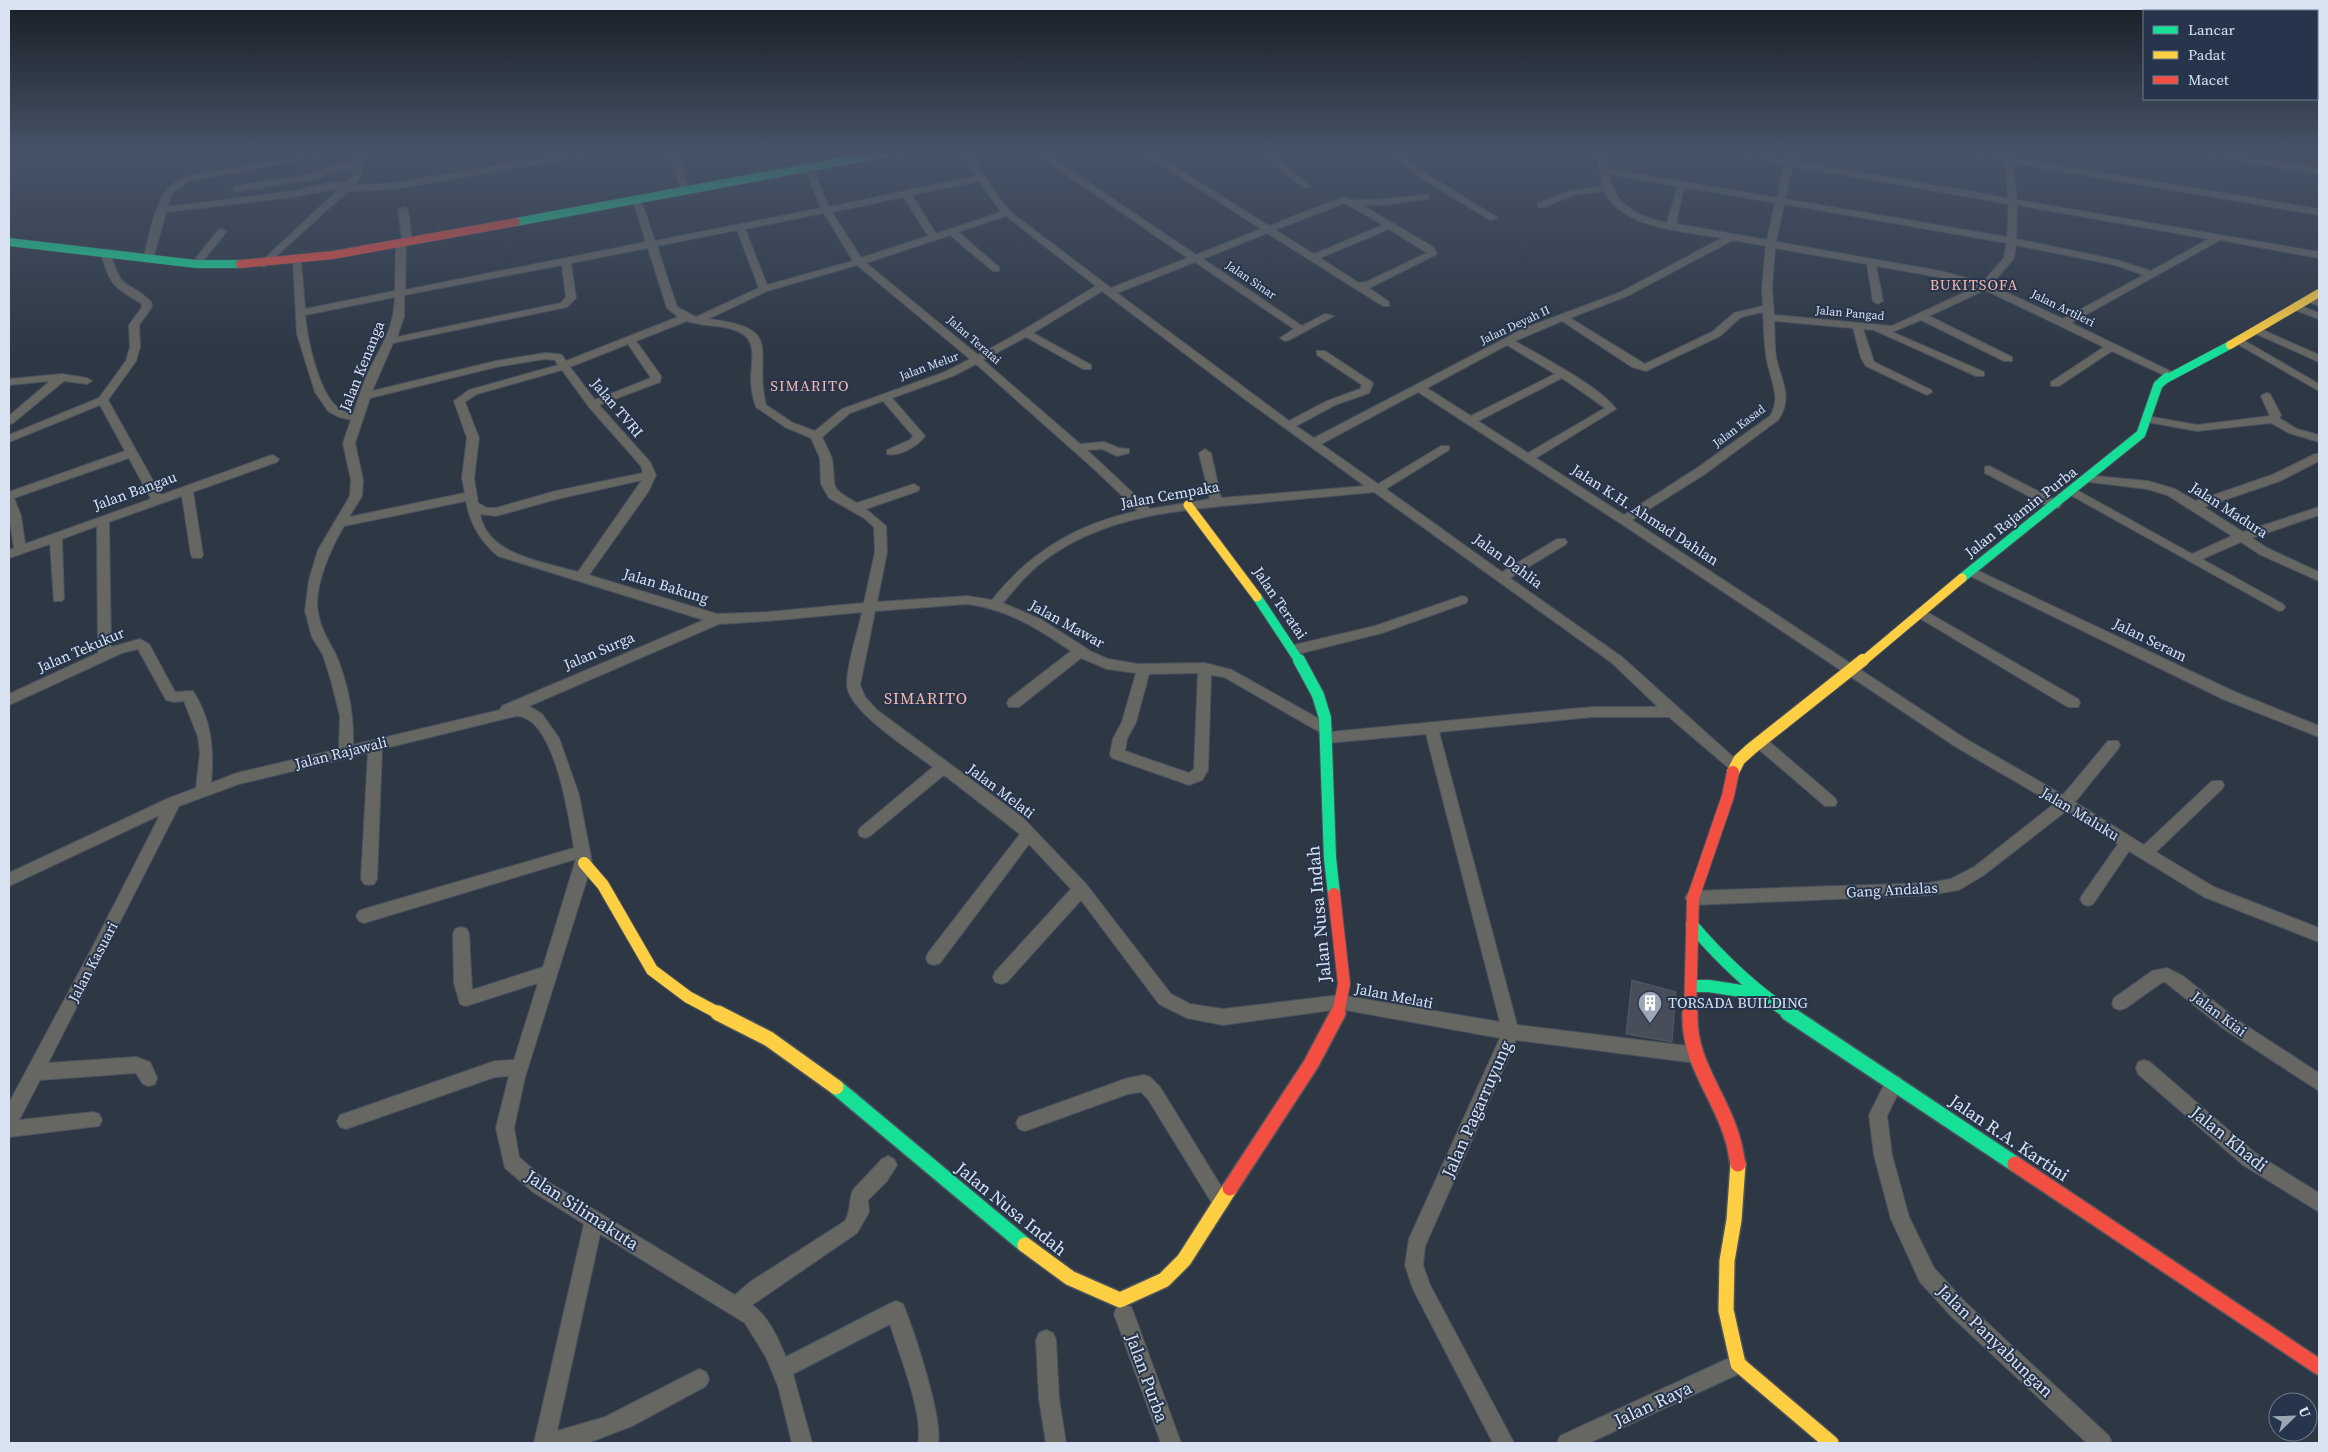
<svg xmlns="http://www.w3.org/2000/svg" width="2328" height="1452" font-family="'Source Serif 4',serif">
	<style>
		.building { fill: #484e59; stroke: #525a64 }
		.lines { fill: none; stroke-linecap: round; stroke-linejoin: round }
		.street-casing { stroke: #4b535e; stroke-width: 2 }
		.fast-far3-casing { stroke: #4b535e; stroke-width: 9 }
		.fast-far2-casing { stroke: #4b535e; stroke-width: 11 }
		.fast-far1-casing { stroke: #4b535e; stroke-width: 14 }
		.fast-casing { stroke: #4b535e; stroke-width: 18 }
		.slow-far3-casing { stroke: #4b535e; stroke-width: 9 }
		.slow-far2-casing { stroke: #4b535e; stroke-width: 11 }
		.slow-far1-casing { stroke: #4b535e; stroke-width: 14 }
		.slow-casing { stroke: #4b535e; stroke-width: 18 }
		.jam-far2-casing { stroke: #4b535e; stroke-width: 9 }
		.jam-far1-casing { stroke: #4b535e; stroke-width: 14 }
		.jam-casing { stroke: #4b535e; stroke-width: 18 }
		.street { fill: #666663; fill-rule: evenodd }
		.fast-far3 { stroke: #16e098; stroke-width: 8 }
		.fast-far2 { stroke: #16e098; stroke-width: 9 }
		.fast-far1 { stroke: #16e098; stroke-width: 12 }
		.fast { stroke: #16e098; stroke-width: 15 }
		.slow-far3 { stroke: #ffcf43; stroke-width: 8 }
		.slow-far2 { stroke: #ffcf43; stroke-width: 9 }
		.slow-far1 { stroke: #ffcf43; stroke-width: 12 }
		.slow { stroke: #ffcf43; stroke-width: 15 }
		.jam-far2 { stroke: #f24e42; stroke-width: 8 }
		.jam-far1 { stroke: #f24e42; stroke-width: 12 }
		.jam { stroke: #f24e42; stroke-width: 15 }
		.labels { text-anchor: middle; stroke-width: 4; stroke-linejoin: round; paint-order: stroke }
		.far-street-label { font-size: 12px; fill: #d9e2f1; stroke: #26354c }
		.far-quarter-label { font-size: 15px; letter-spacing: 1px; fill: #f9b7ab; stroke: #26354c }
		.street-label { font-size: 15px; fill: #d9e2f1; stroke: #26354c }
		.poi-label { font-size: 15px; fill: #d9e2f1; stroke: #26354c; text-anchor: start }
		.neighbourhood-label { font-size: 16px; letter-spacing: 1px; fill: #f9b7ab; stroke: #26354c }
		.near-street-label { font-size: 18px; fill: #d9e2f1; stroke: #26354c }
	</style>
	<rect width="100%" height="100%" fill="#2e3744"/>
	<!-- building -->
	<path class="building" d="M462 151H475L476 164 449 169 447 154Z
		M1632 980 1676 992 1672 1042 1626 1034Z"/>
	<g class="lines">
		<defs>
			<path id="street" d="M330 151H348L190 181 173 192 167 207 294 191 328 183H346L352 177 353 168 338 170 315 179 235 192 231 189 235 186 313 174 333 166 353 163 355 151H363C362 164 364 175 354 185L393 183 582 151H601L597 154 393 189 348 191 264 267 261 266V262L340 188 294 197 166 212 153 259 148 262 143 259C152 230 154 186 188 176Z
				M668 151H676L690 191 689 193 682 191Z
				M961 151H969L999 198 1013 214 1111 288 1188 258 1032 151H1042L1196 255 1261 229 1140 151H1150L1269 226 1343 197 1352 200 1386 199 1429 194V198L1426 199 1386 205H1362L1433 247 1437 254 1369 288 1389 302V306H1383L1267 233 1203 259 1302 326 1325 314 1334 316 1289 340 1285 341 1280 338 1294 329 1195 262 1117 293 1289 421 1327 401 1360 389 1362 385 1317 355V351H1325L1372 382 1373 384 1369 393 1335 405 1296 426 1314 438 1525 328 1621 292 1722 238C1685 231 1624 230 1604 191L1574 195 1544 207H1538V203L1569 191 1602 186 1597 151H1605L1608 169 1777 198 1784 164 1718 151H1737L1785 159 1787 151H1795L1793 161 2008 198 2005 161 1954 151H1973L2004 156V151H2012L2013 158 2319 209V215L2013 163 2017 200 2319 252V258L2220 240 2071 323 2174 373V377L2170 378 2112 351 2059 386H2051V382L2104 347 1985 290 1929 316 2012 357V361H2004L1921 320 1892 332 1984 372V376H1976L1874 330 1863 329 1874 362 1931 390 1932 392 1927 395 1866 366 1861 358 1853 328 1774 321C1775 333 1774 345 1776 357 1781 382 1794 397 1778 420L1705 474 1632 520 1966 739 2063 795 2108 741H2118L2120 745 2118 749 2075 802 2144 845 2212 781H2222L2224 785 2222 789 2156 852 2214 887 2319 928V942L2204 897 2129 851 2093 904 2088 906 2083 904 2080 899 2083 894 2118 844 2066 811 1984 875 1959 890 1929 895 1693 905 1688 903 1685 898 1688 893 1693 891 1929 883 1951 879 1974 867 2054 804 1956 747 1620 523 1418 392 1321 444 1378 484 1441 446H1449V450L1386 489 1502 572 1557 539H1565L1567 542 1565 545 1510 578 1622 657 1742 765 1740 769H1730L1669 717H1592L1439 732 1517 1025 1696 1047 1702 1049 1704 1055 1702 1061 1696 1063 1516 1040 1425 1246 1423 1265 1430 1285 1514 1443H1493L1413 1289 1405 1265 1409 1239 1500 1038 1340 1009 1223 1025 1187 1018 1159 1004 1081 900 1007 982 1001 984 995 982 993 977 995 972 1071 889 1029 844 940 963 934 965 928 963 926 958 928 953 1020 834 944 775 870 836 865 838 860 836 858 832 860 828 933 767C913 752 846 710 847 684 847 664 858 632 862 612L768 621 719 624 529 706 542 714 559 738 579 795 592 863 525 1077 514 1128 519 1157 545 1180 735 1295 750 1282 845 1221C852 1208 848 1201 853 1190L882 1159 888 1156 894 1159 897 1165 887 1181 868 1200 869 1212 857 1233 752 1305C768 1315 779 1341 786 1357L889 1304 896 1301 903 1304C914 1331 943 1418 938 1443H918C924 1414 899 1354 890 1324L793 1374 812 1443H792L778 1386 766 1357 745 1323 600 1234 557 1431 605 1417 699 1369 706 1372 709 1379 706 1386 632 1426 588 1443H534L584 1224 533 1192 505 1168 496 1128 509 1076 495 1077 346 1129 340 1127 337 1121 340 1115 346 1113 495 1061 514 1060 538 983 466 1006 460 1004 454 983 453 934 455 929 461 927 467 929 469 934 472 990 543 967 576 859 364 923 359 921 356 916 359 911 364 909 574 848C569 818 555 716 516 716L382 749 377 879 374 884 369 885 364 884 361 879 368 753 239 784 179 806 48 1063 136 1057 150 1062 157 1078 155 1084 149 1086 143 1084 136 1073 40 1080 19 1120 93 1112 99 1114 102 1120 99 1126 9 1137V1103L91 950 160 815 9 886V873L169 798 196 788 200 753 198 737 184 701 174 702 166 700 138 649 122 653 9 705V694L98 653 97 526 62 539 64 598 62 601H54L50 544 9 558V550L14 548 9 515V492L125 451 100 405 9 442V435L99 398 126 361 130 347 129 325 142 307 141 303C114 287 110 285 101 254L103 252 111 254C122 295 128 278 151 302L152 307 139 325 140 347 136 361 108 400 161 495 269 456 273 455 279 459 277 462 193 492 203 555 201 558H193L191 555 182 496 109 522 111 647 140 639 149 644 175 692 193 691C212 721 214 749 211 783L237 773 339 749 340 716 332 684 323 655 312 637 305 611 309 580 318 550 350 496 351 480 343 443 351 420 339 417 328 411 315 392 297 334 293 259 301 261 305 309 395 291 396 242 402 239 398 210 403 207 408 210 412 242 406 244 405 290 646 242 633 200 634 198 641 200 655 241 821 208 805 168 809 165 813 168 829 207 976 176ZM1792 166 2009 204 2007 237 1785 199ZM1609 174 1680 187 1677 189 1667 223C1638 217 1614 205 1609 174ZM979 181 1001 212 936 234 912 195ZM1684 187 1775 203 1767 240 1676 224ZM904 197 928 236 861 258 832 212ZM1344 203 1383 225 1314 254 1275 230ZM1784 204 2007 243 2004 258 1983 282 1940 271 1776 242ZM2017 205 2209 239 2151 271 2117 260 2016 239ZM824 213 853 261 767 285 745 229ZM1006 216 1096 286C1056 310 1019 334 978 355L866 263 950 235 993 271H999V267L958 232ZM1389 229 1427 253 1366 282 1359 283 1320 258ZM737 230 759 288 696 317 677 307 657 246ZM1733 240 1766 246 1762 288 1763 306 1734 313 1712 332 1645 364 1570 318 1627 296ZM2016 245 2115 265 2144 275 2063 319 1991 285 2014 258ZM648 248 667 308 678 317 566 361 562 355 558 354 545 353 496 361 372 391 393 343 567 307 576 298 571 263ZM1775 248 1867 264 1873 301 1878 304 1883 301 1876 266 1939 277 1976 287 1892 326 1774 315 1772 288ZM562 265 566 297 561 303 397 337 404 317V295ZM857 265 970 359 945 372 842 409 815 431 793 423 766 405C752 352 788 328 708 319L767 291ZM1102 291 1246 400 1365 486 1221 498 1211 453 1205 449 1199 453 1210 499 1150 509 1087 450 1102 449 1117 456 1129 453V449L1119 448 1104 442 1080 444 983 360 1026 337 1083 369H1091V365L1033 333ZM395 297C394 330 381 345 368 373 362 386 358 400 353 414 347 413 340 411 336 406 318 390 307 338 305 315ZM1763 312C1764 326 1764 341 1766 355 1768 375 1783 397 1770 416L1697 468 1624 515 1536 458 1616 409C1601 387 1540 356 1515 341L1562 321 1632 367 1646 371 1720 336 1741 317ZM687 321C701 326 718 325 732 329 760 337 751 359 751 380 751 389 753 398 756 407L785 427 811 438 820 458 821 484 829 498 864 518 874 527 875 552 864 603 768 612 717 614 589 575 648 492 656 475 650 462 599 405 660 382 661 376 636 341ZM628 344 651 378 595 400 570 367ZM1507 345 1555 374 1471 416 1427 388ZM545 359 555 360 558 365 469 390 454 401 467 438 462 478 465 493 349 517 362 496 363 480 355 443 370 398 496 367ZM976 364 1093 468 1138 511C1077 524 1031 551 992 600L967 596 877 602 887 552 886 526 866 509 918 491 920 488 914 484 857 503C826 486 837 488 832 459 830 452 825 444 822 437L850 413 883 401 913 436 910 440 887 450V454C899 457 918 446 925 436L892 398 953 376ZM562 370 589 407 641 466 643 473 556 491 496 508H487L478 503 474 478 479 438 465 402 477 394ZM1562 378 1605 408 1528 453 1478 421ZM129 458 151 499 25 544 21 516 14 498ZM642 480 578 572C545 562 487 556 480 514L496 516 557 499ZM1374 492 1612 663 1658 707H1592L1330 732 1332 729 1330 725 1232 670 1205 663 1138 664 1108 659 1092 652 1042 620 1003 603C1017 586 1033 567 1052 555 1111 514 1187 509 1256 503 1296 499 1335 496 1374 492ZM466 501C470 524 480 541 498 556L704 620 502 706 500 710 353 745C354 714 348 684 336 655 329 641 321 630 318 613 313 587 331 548 344 526ZM967 604C1007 609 1039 629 1071 651L1009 699 1007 703 1009 707H1019L1081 658 1107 669 1136 673 1122 722 1113 739 1110 754 1112 758 1189 785 1202 780 1208 770 1211 675 1224 677 1323 734 1320 738 1322 742 1327 743 1426 734 1500 1022 1340 995 1223 1009 1190 1004 1171 994 1086 884 1023 818 877 710 865 697 860 685 875 611ZM1198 673 1194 769 1189 773 1125 751 1127 739 1136 722 1149 674Z
				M1256 151H1265L1311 186 1304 188Z
				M1387 151H1396L1425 173 1498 218 1490 220 1419 177Z
				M2191 151H2211L2319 168V174L2195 154Z
				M219 229 227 231 199 266H193V262Z
				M2309 296 2319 300V306L2306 301V297Z
				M2296 304 2319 313V319L2292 309V305Z
				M2256 327 2319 355V362L2252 332 2251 330Z
				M2238 337 2319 384V391L2234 342V338Z
				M62 374 87 378 92 381 87 384 64 381 13 423 9 424V416L50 381 9 385V379Z
				M2266 393 2270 394 2281 415 2279 418 2297 429 2319 435V442L2289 433 2271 423 2197 431 2147 422 2142 419 2147 416 2197 425 2270 416 2261 396Z
				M2315 454H2319V461L2280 481 2204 507 2243 532 2319 507V515L2252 538 2267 548 2319 572V581L2259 554 2241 542 2202 559 2283 604 2285 607 2283 610 2279 611 2065 492 2071 488 2075 489 2192 554 2232 536 2167 495 2147 489 2089 482 2083 478 2085 475 2148 481 2175 489 2196 501 2272 475Z
				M1989 466 2059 502 2061 505 2059 508H2051L1985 473V467Z
				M1970 567 2235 692 2319 726V737L2225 700 1966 574 1964 571Z
				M1462 596 1466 597 1468 600 1466 603 1382 633 1294 655 1287 650 1294 645 1375 626Z
				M1920 608 2078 699 2080 703 2078 707H2068L1916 616 1914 613 1916 610Z
				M1760 737 1765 738 1835 798 1837 802 1835 806H1825L1755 746 1753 742 1755 738Z
				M2167 968 2183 976 2236 1019 2319 1073V1091L2224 1029 2165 982 2161 983 2126 1008 2120 1010 2114 1008 2112 1003 2114 998 2152 971Z
				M2144 1060 2150 1062 2255 1153 2319 1193V1212L2243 1165 2138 1074 2136 1068 2138 1062Z
				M1144 1075 1150 1077 1160 1087 1227 1196 1230 1202 1227 1208 1221 1211 1215 1208 1148 1099 1141 1092 1128 1094 1025 1131 1019 1129 1016 1123 1019 1117 1025 1115 1128 1078Z
				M1894 1075 1900 1077 1903 1083 1887 1116 1892 1155 1909 1217 1934 1268 1966 1303 2109 1436 2112 1443H2087L1952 1317 1920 1282 1891 1219 1874 1155 1869 1115 1888 1077Z
				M1124 1304 1131 1307 1134 1314 1181 1443H1161L1114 1314 1117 1307Z
				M1046 1330 1053 1333 1056 1340 1059 1399 1066 1443H1046L1039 1399 1036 1340 1039 1333Z
				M1738 1354 1745 1357 1748 1364 1745 1371 1589 1443H1557L1560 1436Z"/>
			<path id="fast-far3" d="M516 222 898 151
				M9 242 196 264H240
				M2166 379 2230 345"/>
			<path id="fast-far2" d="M1962 578 2141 434 2158 385 2167 377
				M1257 597 1300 662"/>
			<path id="fast-far1" d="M1299 660 1318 695 1325 718 1330 858 1334 894
				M1692 925C1722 960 1752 989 1790 1014
				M1691 986H1709L1760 994"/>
			<path id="fast" d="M1788 1013 2015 1164
				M836 1087 1025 1245"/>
			<path id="slow-far3" d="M2230 345 2319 293"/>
			<path id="slow-far2" d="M1188 505 1257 597
				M1862 662 1962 578"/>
			<path id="slow-far1" d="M1733 772 1739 760 1751 749 1863 660
				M584 863 603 885 652 970 688 997 720 1014"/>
			<path id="slow" d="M718 1013 769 1039 836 1087
				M1738 1164 1734 1220 1727 1261 1726 1310 1738 1364 1831 1443
				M1025 1245 1070 1278 1120 1300 1164 1280 1184 1260 1230 1188"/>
			<path id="jam-far2" d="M240 264 333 255 516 222"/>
			<path id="jam-far1" d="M1334 894 1344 984 1338 1014
				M1690 1014 1693 898 1728 796 1733 772"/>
			<path id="jam" d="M1690 1013C1688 1062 1719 1093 1732 1137 1735 1146 1736 1155 1738 1164
				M2015 1164 2319 1367
				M1230 1188 1311 1064 1338 1013"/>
		</defs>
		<!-- street casing -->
		<use href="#street" class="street-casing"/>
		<!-- fast-far3 casing -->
		<use href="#fast-far3" class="fast-far3-casing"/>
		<!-- fast-far2 casing -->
		<use href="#fast-far2" class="fast-far2-casing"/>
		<!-- fast-far1 casing -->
		<use href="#fast-far1" class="fast-far1-casing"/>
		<!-- fast casing -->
		<use href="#fast" class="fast-casing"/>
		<!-- slow-far3 casing -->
		<use href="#slow-far3" class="slow-far3-casing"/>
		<!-- slow-far2 casing -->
		<use href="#slow-far2" class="slow-far2-casing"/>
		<!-- slow-far1 casing -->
		<use href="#slow-far1" class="slow-far1-casing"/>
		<!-- slow casing -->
		<use href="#slow" class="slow-casing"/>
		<!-- jam-far2 casing -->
		<use href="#jam-far2" class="jam-far2-casing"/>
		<!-- jam-far1 casing -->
		<use href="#jam-far1" class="jam-far1-casing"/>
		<!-- jam casing -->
		<use href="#jam" class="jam-casing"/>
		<!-- street -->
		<use href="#street" class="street"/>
		<!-- fast-far3 -->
		<use href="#fast-far3" class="fast-far3"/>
		<!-- fast-far2 -->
		<use href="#fast-far2" class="fast-far2"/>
		<!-- fast-far1 -->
		<use href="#fast-far1" class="fast-far1"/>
		<!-- fast -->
		<use href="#fast" class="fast"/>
		<!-- slow-far3 -->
		<use href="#slow-far3" class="slow-far3"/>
		<!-- slow-far2 -->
		<use href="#slow-far2" class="slow-far2"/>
		<!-- slow-far1 -->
		<use href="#slow-far1" class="slow-far1"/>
		<!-- slow -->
		<use href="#slow" class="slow"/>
		<!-- jam-far2 -->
		<use href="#jam-far2" class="jam-far2"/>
		<!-- jam-far1 -->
		<use href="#jam-far1" class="jam-far1"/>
		<!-- jam -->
		<use href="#jam" class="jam"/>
	</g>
	<!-- sky -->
	<linearGradient id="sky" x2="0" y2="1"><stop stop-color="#191e25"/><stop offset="0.43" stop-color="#465367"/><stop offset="1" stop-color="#465367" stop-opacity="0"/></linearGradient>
	<rect width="2328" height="354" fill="url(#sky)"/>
	<!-- icons -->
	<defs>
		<symbol id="building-pin" viewBox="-11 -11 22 30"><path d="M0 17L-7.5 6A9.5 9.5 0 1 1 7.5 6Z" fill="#9da6b4" stroke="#26354c"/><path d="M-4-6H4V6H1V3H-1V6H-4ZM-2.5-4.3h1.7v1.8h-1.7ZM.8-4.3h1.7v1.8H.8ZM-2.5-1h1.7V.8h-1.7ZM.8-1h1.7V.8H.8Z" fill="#fff"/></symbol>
	</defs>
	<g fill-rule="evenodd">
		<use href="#building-pin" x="1636" y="989" width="28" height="38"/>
	</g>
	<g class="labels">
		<!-- far-street labels -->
		<g class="far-street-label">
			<text transform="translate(1251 280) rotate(34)" y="4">Jalan Sinar</text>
			<text transform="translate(2063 308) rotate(26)" y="4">Jalan Artileri</text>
			<text transform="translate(1850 313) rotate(5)" y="4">Jalan Pangad</text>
			<text transform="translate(1515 325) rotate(-25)" y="4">Jalan Deyah II</text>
			<text transform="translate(974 340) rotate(41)" y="4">Jalan Teratai</text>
			<text transform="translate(929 366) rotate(-20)" y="4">Jalan Melur</text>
			<text transform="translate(1739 426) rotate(-37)" y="4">Jalan Kasad</text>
		</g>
		<!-- far-quarter labels -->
		<g class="far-quarter-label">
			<text x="1974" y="290">BUKITSOFA</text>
			<text x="810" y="391">SIMARITO</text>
		</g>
		<!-- street labels -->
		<g class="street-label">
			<text transform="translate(362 366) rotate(-68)" y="5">Jalan Kenanga</text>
			<text transform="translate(617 408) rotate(50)" y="5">Jalan TVRI</text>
			<text transform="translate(135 491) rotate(-20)" y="5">Jalan Bangau</text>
			<text transform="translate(1170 495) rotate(-10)" y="5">Jalan Cempaka</text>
			<text transform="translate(2229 510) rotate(33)" y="5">Jalan Madura</text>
			<text transform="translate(2021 512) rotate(-38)" y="5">Jalan Rajamin Purba</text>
			<text transform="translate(1645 515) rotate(33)" y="5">Jalan K.H. Ahmad Dahlan</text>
			<text transform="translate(1508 561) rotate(36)" y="5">Jalan Dahlia</text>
			<text transform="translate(666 586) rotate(17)" y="5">Jalan Bakung</text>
			<text transform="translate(1280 603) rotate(56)" y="5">Jalan Teratai</text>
			<text transform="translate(1067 624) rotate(29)" y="5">Jalan Mawar</text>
			<text transform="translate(2150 640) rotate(26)" y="5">Jalan Seram</text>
			<text transform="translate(81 650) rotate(-23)" y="5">Jalan Tekukur</text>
			<text transform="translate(599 651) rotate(-23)" y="5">Jalan Surga</text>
			<text transform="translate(341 753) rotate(-14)" y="5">Jalan Rajawali</text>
			<text transform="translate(1001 791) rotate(37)" y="5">Jalan Melati</text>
			<text transform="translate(2080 814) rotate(31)" y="5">Jalan Maluku</text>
			<text transform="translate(1892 890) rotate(-3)" y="5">Gang Andalas</text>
			<text transform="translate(93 962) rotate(-62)" y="5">Jalan Kasuari</text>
			<text transform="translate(1394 996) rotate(11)" y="5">Jalan Melati</text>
			<text transform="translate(2219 1014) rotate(37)" y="5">Jalan Kiai</text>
		</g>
		<!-- poi labels -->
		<g class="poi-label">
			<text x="1668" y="1008">TORSADA BUILDING</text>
		</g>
		<!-- neighbourhood labels -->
		<g class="neighbourhood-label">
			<text x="926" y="704">SIMARITO</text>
		</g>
		<!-- near-street labels -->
		<g class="near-street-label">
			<text transform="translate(1319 914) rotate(-95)" y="6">Jalan Nusa Indah</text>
			<text transform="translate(1477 1109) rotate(-66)" y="6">Jalan Pagarruyung</text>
			<text transform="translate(2009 1138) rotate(34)" y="6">Jalan R.A. Kartini</text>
			<text transform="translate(2229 1139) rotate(39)" y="6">Jalan Khadi</text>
			<text transform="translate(1011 1209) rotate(39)" y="6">Jalan Nusa Indah</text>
			<text transform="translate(582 1210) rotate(33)" y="6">Jalan Silimakuta</text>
			<text transform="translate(1995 1341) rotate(44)" y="6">Jalan Panyabungan</text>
			<text transform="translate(1147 1378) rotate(70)" y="6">Jalan Purba</text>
			<text transform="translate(1653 1404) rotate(-25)" y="6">Jalan Raya</text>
		</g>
	</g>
	<!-- border -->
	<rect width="2328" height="1452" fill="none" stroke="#d9e2f1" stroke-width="20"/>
	<!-- legend -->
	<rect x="2143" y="10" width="175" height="90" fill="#26354c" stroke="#6e7a8e"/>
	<rect x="2153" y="26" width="25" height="8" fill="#16e098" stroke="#6e7a8e"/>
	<text x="2188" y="35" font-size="15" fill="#d9e2f1">Lancar</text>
	<rect x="2153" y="51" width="25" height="8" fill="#ffcf43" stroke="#6e7a8e"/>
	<text x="2188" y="60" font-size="15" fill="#d9e2f1">Padat</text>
	<rect x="2153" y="76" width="25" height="8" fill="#f24e42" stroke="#6e7a8e"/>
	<text x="2188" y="85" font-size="15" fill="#d9e2f1">Macet</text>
	<!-- north arrow -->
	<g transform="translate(2293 1417) rotate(67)"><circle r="24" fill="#26354c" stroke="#6e7a8e"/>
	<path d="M0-4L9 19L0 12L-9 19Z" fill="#9da6b4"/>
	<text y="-8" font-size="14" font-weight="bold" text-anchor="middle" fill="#d9e2f1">U</text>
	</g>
</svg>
